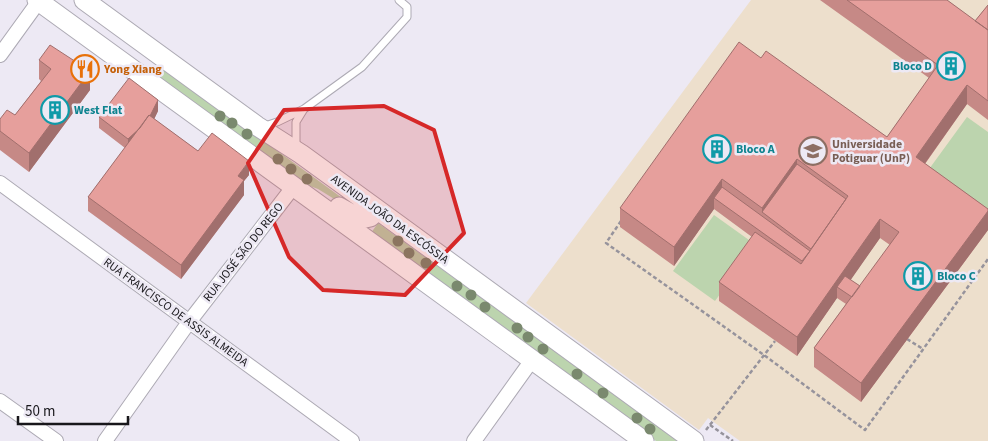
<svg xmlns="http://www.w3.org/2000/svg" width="988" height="441" font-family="'Source Sans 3',sans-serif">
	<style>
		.education { fill: #eddfcc }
		.green { fill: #bcd4ae }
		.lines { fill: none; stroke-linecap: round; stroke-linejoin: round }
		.lane-casing { stroke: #adaab4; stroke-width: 9 }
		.street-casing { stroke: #adaab4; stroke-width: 16 }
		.secondary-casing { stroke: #adaab4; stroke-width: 21 }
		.path { stroke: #96939c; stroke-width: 2.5; stroke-dasharray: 4 2.5; stroke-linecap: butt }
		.lane { stroke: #fff; stroke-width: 7 }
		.street { stroke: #fff; stroke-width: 14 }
		.secondary { stroke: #fff; stroke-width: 19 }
		.tree { fill: #7a896e }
		.wall { fill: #c68986; fill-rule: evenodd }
		.shaded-wall { fill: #a16f6d }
		.building { fill: #e69f9c; stroke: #a16f6d }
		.marked { fill: #d62828; fill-opacity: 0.2; stroke: #d62828; stroke-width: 4; stroke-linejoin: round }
		.labels { text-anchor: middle; stroke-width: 5; stroke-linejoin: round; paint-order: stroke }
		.culture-label { font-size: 12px; font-weight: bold; fill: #0d838f; stroke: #ede9f4; text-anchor: start }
		.food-label { font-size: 12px; font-weight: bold; fill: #c56008; stroke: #ede9f4; text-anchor: start }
		.education-label { font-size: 12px; font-weight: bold; fill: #785e54; stroke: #ede9f4; text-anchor: start }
		.street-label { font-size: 12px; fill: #18171b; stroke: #ede9f4 }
	</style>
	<rect width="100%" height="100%" fill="#ede9f4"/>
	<!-- education -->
	<path class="education" d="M751 0H988V441H740L708 418 699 430 526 303Z"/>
	<!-- green -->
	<path class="green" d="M161 68 165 69 360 211 357 213 318 189 299 182 157 76Z
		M967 117 988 132V223L924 176Z
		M714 215 756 245 715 301 673 271Z
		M378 223 679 441H656L371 233Z"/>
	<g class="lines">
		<defs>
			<path id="lane" d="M265 126 277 122 304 109 362 67 407 17V7L399 0
				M296 149V122L304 109"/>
			<path id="street" d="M0 55 39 1
				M0 183 352 441
				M0 401 56 441
				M105 441 189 322 294 186
				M474 441 532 360"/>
			<path id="secondary" d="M37 0 644 441
				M84 0 257 126 301 154 378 210 694 441
				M339 207 361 219 370 217 378 210"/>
		</defs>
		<!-- lane casing -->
		<use href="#lane" class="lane-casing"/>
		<!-- street casing -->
		<use href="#street" class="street-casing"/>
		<!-- secondary casing -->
		<use href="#secondary" class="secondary-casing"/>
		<!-- path -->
		<path class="path" d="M621 221 606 243 764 355 865 430 988 259
			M907 339 923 349
			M710 425 733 441
			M706 430 775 341"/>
		<!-- lane -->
		<use href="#lane" class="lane"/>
		<!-- street -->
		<use href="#street" class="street"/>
		<!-- secondary -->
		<use href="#secondary" class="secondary"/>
	</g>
	<!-- trees -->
	<g class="tree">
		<circle cx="220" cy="116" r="5.5"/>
		<circle cx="232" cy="123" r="5.5"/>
		<circle cx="247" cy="134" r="5.5"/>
		<circle cx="278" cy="159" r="5.5"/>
		<circle cx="291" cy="169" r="5.5"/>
		<circle cx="307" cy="179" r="5.5"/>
		<circle cx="398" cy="241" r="5.5"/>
		<circle cx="409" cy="253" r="5.5"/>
		<circle cx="426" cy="263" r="5.5"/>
		<circle cx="457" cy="286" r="5.5"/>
		<circle cx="471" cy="295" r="5.5"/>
		<circle cx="485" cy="307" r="5.5"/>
		<circle cx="517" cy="328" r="5.5"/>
		<circle cx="528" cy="337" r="5.5"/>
		<circle cx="543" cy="349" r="5.5"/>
		<circle cx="577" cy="374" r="5.5"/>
		<circle cx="603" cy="393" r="5.5"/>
		<circle cx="637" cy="418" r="5.5"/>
		<circle cx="650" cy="429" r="5.5"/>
	</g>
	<!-- wall -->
	<path class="wall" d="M820 0H947L975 21 988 5V120L967 104 925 164 988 209V230L861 402 814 367V348L846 304 837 298 797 356 719 301V282L752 237 714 209 674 266 620 227V208L761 58 887 137 929 78ZM880 238 890 245 860 286 850 280Z
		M39 60 90 90 29 172 0 150V119L15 115 41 81 39 79Z
		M158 111 154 119 198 151 249 175 244 181V195L181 279 88 211V197L125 148 99 128V117Z"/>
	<!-- shaded-wall -->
	<path class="shaded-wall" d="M90 71V90L29 172V153Z
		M967 85V104L916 176V157Z
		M158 100V111L149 130 128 151V139Z
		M797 159V178L762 212V208Z
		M249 161V175L244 181V195L181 279V265L238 176Z
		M722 179V198H714V209L674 266V247Z
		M988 211V230L861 402V383Z
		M880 219V238L843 291 837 287V298L797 356V337Z"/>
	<!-- building -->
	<path class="building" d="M847 0H947L988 30V101L967 85 916 157 988 209V211L861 383 814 348 899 232 880 219 797 337 719 282 755 232 801 264 848 196 797 159 762 208 722 179 674 247 620 208 739 42 761 58 766 51 887 137 938 65Z
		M988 5V30L975 21Z
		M50 45 90 71 29 153 0 131V119L7 110 15 115 51 69 39 60Z
		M129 78 158 100 150 116 149 115 140 128 128 139 99 117Z
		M149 115 198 151 212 133 249 161 238 176 244 180 181 265 88 197Z
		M797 164 846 199 811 249 762 212Z
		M722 187 810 251 802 261 714 198Z
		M845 276 860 286 852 297 837 287Z"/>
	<!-- marked area -->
	<path class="marked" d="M384 106 434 130 464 233 405 295 323 290 289 257 248 163 284 110Z"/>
	<!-- icons -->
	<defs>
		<symbol id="building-ring" viewBox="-11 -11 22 22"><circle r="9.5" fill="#ede9f4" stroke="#0f9aa8" stroke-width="1.5"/><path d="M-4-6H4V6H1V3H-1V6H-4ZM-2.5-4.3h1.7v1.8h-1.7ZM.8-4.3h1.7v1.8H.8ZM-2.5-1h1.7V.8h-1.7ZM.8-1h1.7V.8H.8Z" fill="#0f9aa8"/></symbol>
		<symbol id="restaurant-ring" viewBox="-11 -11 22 22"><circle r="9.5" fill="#ede9f4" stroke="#e8710a" stroke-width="1.5"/><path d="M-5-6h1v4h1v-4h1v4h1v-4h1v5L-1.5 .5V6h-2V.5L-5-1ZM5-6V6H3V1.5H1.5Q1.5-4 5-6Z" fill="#e8710a"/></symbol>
		<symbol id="university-ring" viewBox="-11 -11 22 22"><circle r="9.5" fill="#ede9f4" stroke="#8d6e63" stroke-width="1.5"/><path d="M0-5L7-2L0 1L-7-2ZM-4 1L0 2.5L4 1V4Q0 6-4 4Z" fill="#8d6e63"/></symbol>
	</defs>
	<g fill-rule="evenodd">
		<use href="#building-ring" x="935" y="50" width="32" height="32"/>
		<use href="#restaurant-ring" x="69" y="53" width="32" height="32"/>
		<use href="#building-ring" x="39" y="94" width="32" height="32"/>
		<use href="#building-ring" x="701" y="133" width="32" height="32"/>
		<use href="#university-ring" x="797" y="135" width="32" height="32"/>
		<use href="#building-ring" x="902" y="260" width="32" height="32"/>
	</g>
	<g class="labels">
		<!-- culture labels -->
		<g class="culture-label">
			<text x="932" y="70" text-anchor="end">Bloco D</text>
			<text x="74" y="114">West Flat</text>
			<text x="736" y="153">Bloco A</text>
			<text x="937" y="280">Bloco C</text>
		</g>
		<!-- food labels -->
		<g class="food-label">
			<text x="104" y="73">Yong Xiang</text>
		</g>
		<!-- education labels -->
		<g class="education-label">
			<text x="832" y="148">Universidade<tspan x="832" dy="14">Potiguar (UnP)</tspan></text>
		</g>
		<!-- street labels -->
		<g class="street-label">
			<text transform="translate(390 219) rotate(36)" y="4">AVENIDA JOÃO DA ESCÓSSIA</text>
			<text transform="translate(243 252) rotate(-52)" y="4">RUA JOSÉ SÃO DO REGO</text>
			<text transform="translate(176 312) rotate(36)" y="4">RUA FRANCISCO DE ASSIS ALMEIDA</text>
		</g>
	</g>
	<!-- scale -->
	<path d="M18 416v8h110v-8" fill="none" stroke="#18171b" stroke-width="2.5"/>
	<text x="25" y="416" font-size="15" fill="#18171b" stroke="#ede9f4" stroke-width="4" paint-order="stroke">50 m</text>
</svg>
